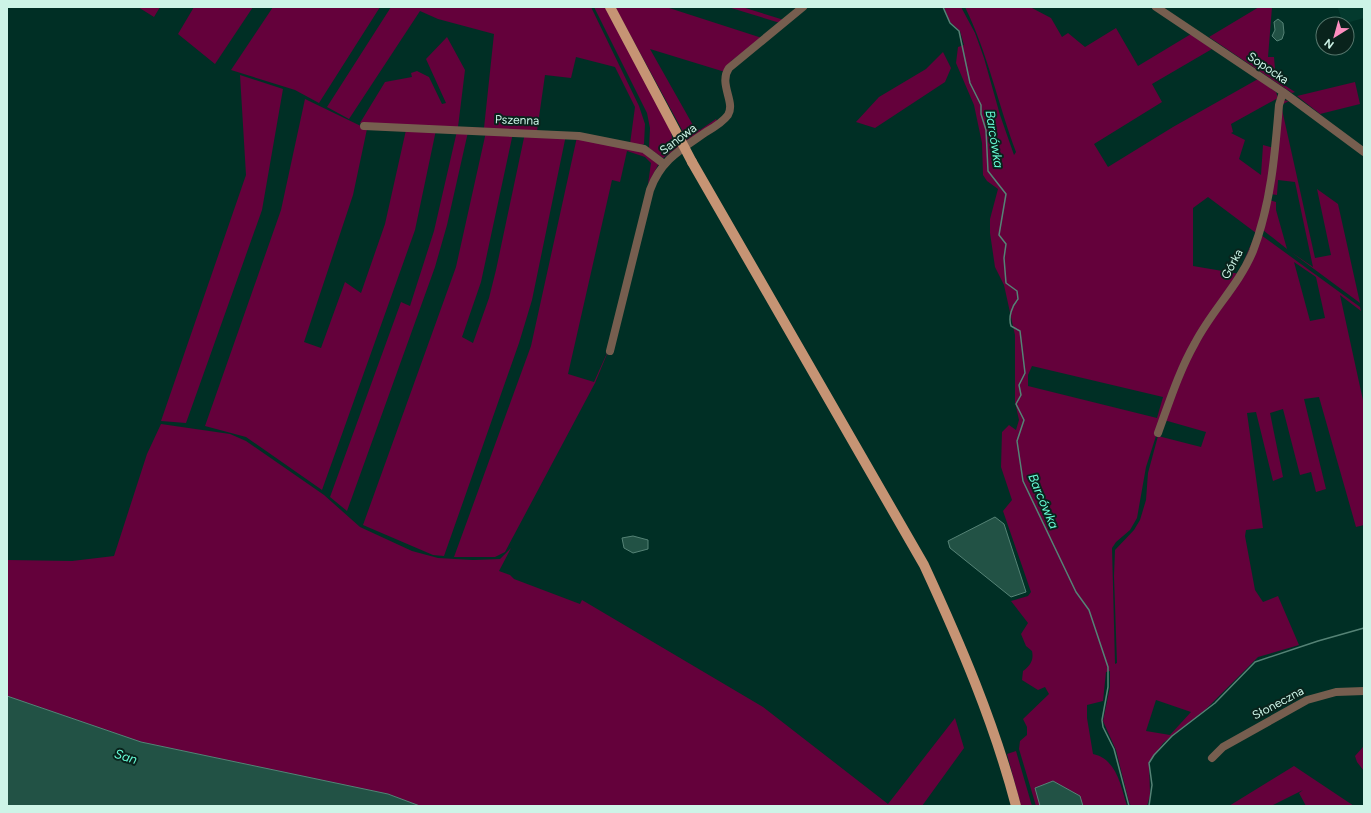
<svg xmlns="http://www.w3.org/2000/svg" width="1371" height="813" font-family="Figtree,sans-serif">
	<style>
		.built { fill: #043a2e }
		.green { fill: #64013b; fill-rule: evenodd }
		.water { fill: #225245; stroke: #558376 }
		.lines { fill: none; stroke-linecap: round; stroke-linejoin: round }
		.stream { stroke: #558376; stroke-width: 1.5 }
		.minor { stroke: #765e4f; stroke-width: 8 }
		.major { stroke: #c69474; stroke-width: 10 }
		.major-bridge { stroke: #c69474; stroke-width: 10 }
		.labels { text-anchor: middle; stroke-width: 4; stroke-linejoin: round; paint-order: stroke }
		.street-label { font-size: 12px; fill: #cdf4e7; stroke: #09231c }
		.water-label { font-size: 13px; font-style: italic; fill: #66fad4; stroke: #09231c }
	</style>
	<rect width="100%" height="100%" fill="#002f25"/>
	<!-- built -->
	<path class="built" d="M1342 7H1364V18L1343 24 1338 8Z"/>
	<!-- green -->
	<path class="green" d="M138 7H160L154 17Z
		M194 7H253L215 64 178 34Z
		M273 7H380L319 103 295 90 231 70Z
		M391 7H591L639 106 645 124 644 144 640 146 630 144 635 107 615 67 576 57 571 78 545 75 537 131 366 125 360 123 385 82 412 77 411 73 417 71 429 77 442 104 446 103 426 59 447 37 465 70 458 127 484 128 494 34 438 19 420 11 349 119 327 107Z
		M594 7H605L671 130 672 138 677 145 687 139 615 7H666L762 38 731 61 732 63 725 72 650 49 694 127 700 130 716 119 717 121 663 158 649 148 650 128 647 113Z
		M728 7H742L784 20 780 23Z
		M944 7H961L975 33 984 58 1000 115 1014 155 1016 152C998 104 988 54 965 7H1030L1051 18 1062 37 1068 33 1085 47 1116 28 1138 66 1191 34 1212 49 1152 84 1162 102 1094 144 1108 167 1173 127 1258 79 1276 92 1278 98 1231 124 1233 132 1231 133 1245 140 1239 159 1261 175 1263 145 1274 148 1257 234 1241 267 1256 233 1208 197 1193 208V266L1240 274 1261 235 1360 307 1361 311 1340 295 1364 405V525L1356 527 1319 397 1304 399 1326 489 1316 492 1311 472 1300 475 1283 409 1270 413 1283 477 1273 481 1256 412 1247 413 1263 528 1246 530 1245 536 1255 590 1263 602 1278 596 1299 645 1258 657 1205 710 1163 743 1149 763 1150 795 1147 806H1131L1129 802 1116 750 1103 721 1110 687V671L1106 672 1103 701 1087 705V718L1093 754C1117 759 1121 787 1127 806H1036L1019 749 1020 741 1027 735V727L1023 719 1049 694 1045 687 1038 690 1022 680 1023 671C1030 666 1034 660 1032 651L1026 646 1021 634 1028 623 1011 601 1028 596 1031 592 1003 511 1012 500 1001 467 1002 432 1009 425 1016 430 1019 420 1015 402V335L1004 285 995 267 990 233V219L998 189 987 181 983 175 982 143 974 105 956 63 958 47 964 45 960 31 949 21ZM1294 262 1316 277 1325 318 1310 321ZM1032 366 1163 397 1157 418 1028 386V375ZM1166 405 1164 420 1206 432 1201 447 1158 436 1148 473 1146 500 1140 520 1134 530 1115 550 1114 576 1117 663 1115 664 1112 548 1116 542 1130 530 1137 518 1146 467ZM1156 700 1191 712 1170 735 1146 731Z
		M1259 7H1272L1268 57H1274L1275 69 1279 78 1275 79 1295 92 1292 93 1209 37Z
		M943 52 951 68 945 82 875 128 856 122 879 97 926 69Z
		M240 75 283 89 262 210 186 423 161 421 246 175Z
		M1355 82 1360 104 1320 114 1333 124 1297 96Z
		M305 99 367 129 353 195 304 342 321 348 345 282 361 293 385 224 406 130H436L415 230 322 490 246 437 205 426 281 210Z
		M1282 100 1289 101 1281 105 1315 258 1331 255 1317 189 1338 204 1360 303 1291 252 1313 267 1295 182 1278 180 1277 195 1270 194 1277 151 1280 105Z
		M457 131 468 132 447 225 435 267 347 511 330 497 401 302 410 306 434 231Z
		M486 132 513 133 481 282 462 337 473 343 489 298 496 270 525 133 566 135 532 300 519 343 444 556 433 555 363 525 456 267Z
		M577 137 644 152 659 163 648 184 651 163 645 157 627 151 620 182 612 180 568 374 594 382 612 342 595 383 505 552 495 557H454L531 346Z
		M1269 200 1276 202V210L1287 249 1263 230Z
		M161 424 230 434 246 441 324 495 360 527 412 551 438 558 473 560 500 559 511 548 499 571 510 575 514 579 580 604 582 600 763 707 888 804 955 718 964 748 922 806H420L388 794 141 742 7 696V560L72 561 114 556 147 454Z
		M1363 747H1364V771L1357 762 1355 756Z
		M1016 751 1032 806H1021L1007 754Z
		M1294 766 1354 806H1306L1299 793 1303 790 1271 806H1229Z"/>
	<!-- water -->
	<path class="water" d="M1278 19 1283 23 1284 33 1282 39 1277 41 1272 36 1275 30 1274 22Z
		M995 517 1004 524 1026 592 1011 597 950 548 948 541Z
		M633 536 648 540V549L633 553 624 548 622 538Z
		M7 696 141 742 388 794 420 806H7Z
		M1053 781 1080 796 1083 806H1040L1035 788Z"/>
	<g class="lines">
		<!-- stream -->
		<path class="stream" d="M943 7 950 23 959 31 970 83 981 105V114L986 130 988 171 1006 194 999 235 1006 244 1004 258 1006 283 1017 291 1018 299C1012 306 1008 317 1011 326L1020 331 1025 373 1019 385 1021 395 1016 404 1024 420 1017 441 1023 481 1076 592 1089 610 1108 667V687L1102 720 1103 727 1114 749 1129 806
			M1149 806 1152 785 1149 763 1154 755 1172 736 1215 703 1255 662 1318 641 1364 628"/>
		<!-- minor -->
		<path class="minor" d="M1156 7 1283 92 1364 152
			M364 126 579 136 644 149 664 164
			M610 351 650 190C661 160 680 150 706 132 713 128 723 122 728 115 736 102 718 84 729 68L803 7
			M1158 433C1169 403 1179 371 1195 343 1212 310 1239 285 1253 251 1271 204 1275 154 1279 105L1283 92
			M1212 758 1223 747 1307 700 1336 692 1364 691"/>
		<!-- major -->
		<path class="major" d="M610 7 681 141
			M692 162 924 565C960 643 994 722 1016 806"/>
		<!-- major-bridge -->
		<path class="major-bridge" d="M681 141 692 162"/>
	</g>
	<g class="labels">
		<!-- street labels -->
		<g class="street-label">
			<text transform="translate(1268 68) rotate(34)" y="4">Sopocka</text>
			<text transform="translate(517 120) rotate(2)" y="4">Pszenna</text>
			<text transform="translate(678 139) rotate(-37)" y="4">Sanowa</text>
			<text transform="translate(1232 264) rotate(-62)" y="4">Górka</text>
			<text transform="translate(1278 703) rotate(-28)" y="4">Słoneczna</text>
		</g>
		<!-- water labels -->
		<g class="water-label">
			<text transform="translate(995 139) rotate(81)" y="5">Barcówka</text>
			<text transform="translate(1044 501) rotate(67)" y="5">Barcówka</text>
			<text transform="translate(126 756) rotate(18)" y="5">San</text>
		</g>
	</g>
	<!-- border -->
	<rect width="1371" height="813" fill="none" stroke="#cdf4e7" stroke-width="16"/>
	<!-- north arrow -->
	<g transform="translate(1335 36) rotate(217)"><circle r="19" fill="#09231c" stroke="#57776d"/>
	<path d="M0-3L7 15L0 10L-7 15Z" fill="#fd8ebf"/>
	<text y="-6" font-size="11" font-weight="bold" text-anchor="middle" fill="#cdf4e7">N</text>
	</g>
</svg>
